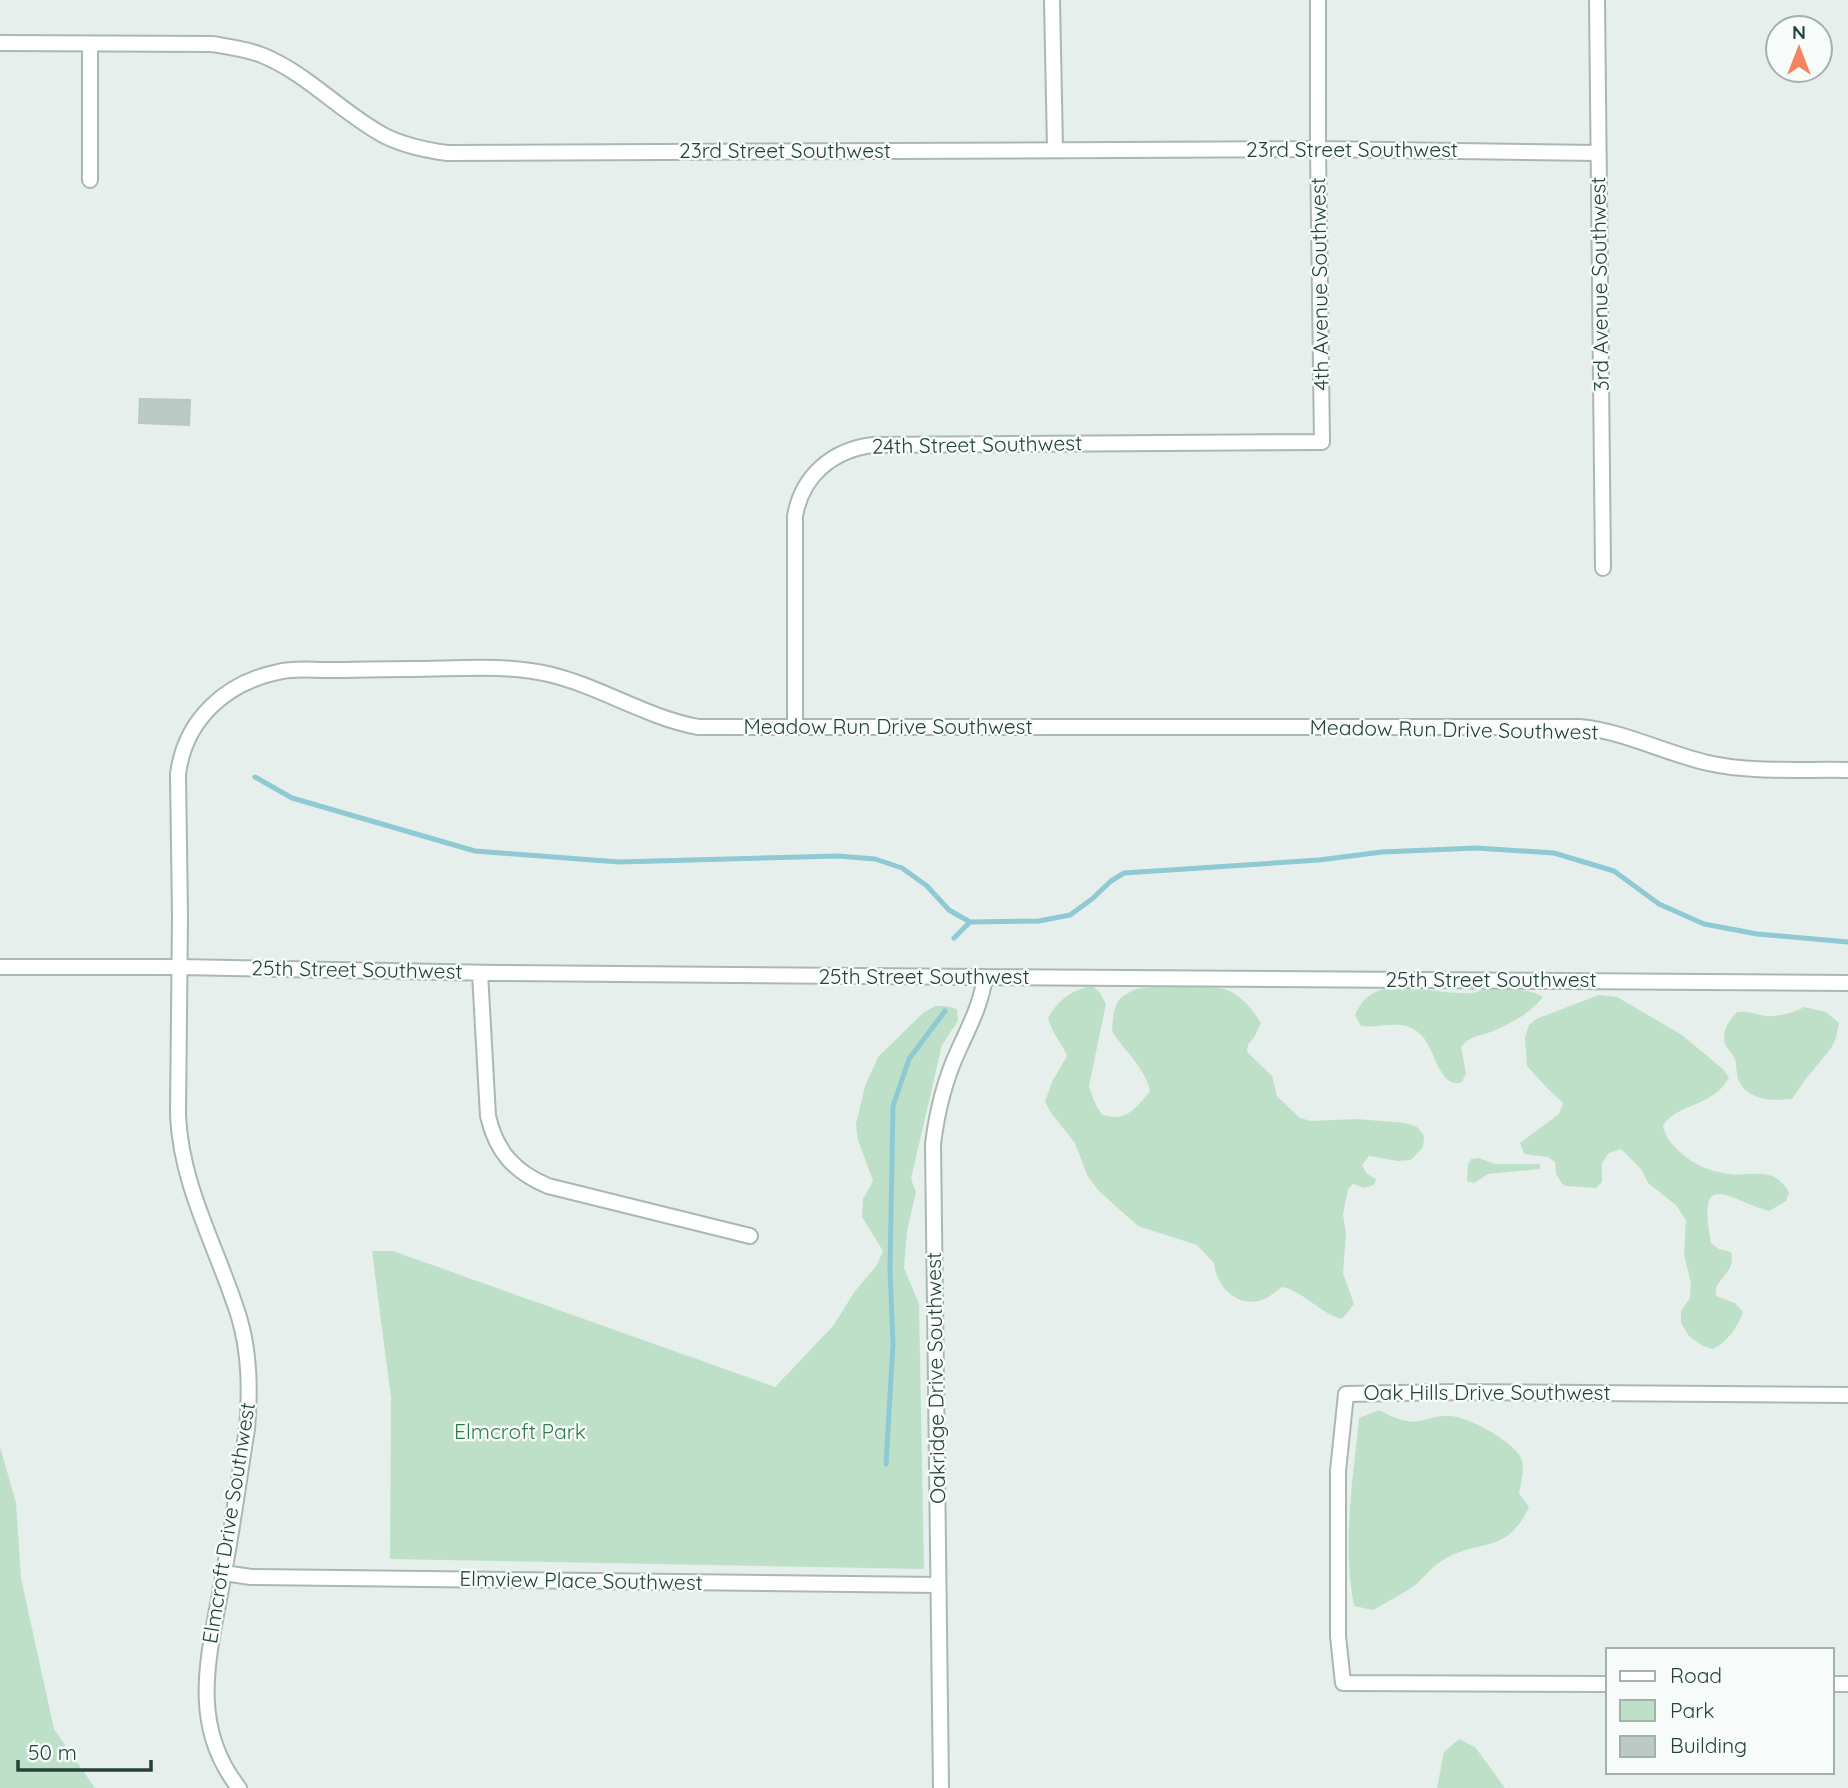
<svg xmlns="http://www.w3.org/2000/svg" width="1848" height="1788" font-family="Quicksand,sans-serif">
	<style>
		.green { fill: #bfe0c8 }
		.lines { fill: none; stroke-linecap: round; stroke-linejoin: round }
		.stream { stroke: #8ec9d4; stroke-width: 5 }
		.building { fill: #bbcac4; stroke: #b8c9c2; stroke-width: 2 }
		.street-casing { stroke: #a8b8b2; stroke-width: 18 }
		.street { stroke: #fff; stroke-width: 14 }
		.labels { text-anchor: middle; stroke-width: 5; stroke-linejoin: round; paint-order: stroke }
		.street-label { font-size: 21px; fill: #24423a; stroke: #f7fbf9 }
		.park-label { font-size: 21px; fill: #2d7a4b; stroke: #f7fbf9 }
	</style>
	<rect width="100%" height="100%" fill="#e6efeb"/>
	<!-- green -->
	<path class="green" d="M1093 986 1100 993 1106 1004 1089 1086 1094 1101 1101 1114C1126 1123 1135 1109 1150 1091 1145 1067 1124 1051 1112 1031 1113 1021 1113 1006 1120 999 1122 996 1130 992 1134 990 1145 985 1215 985 1227 990 1242 996 1253 1010 1261 1023L1254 1038 1248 1044 1247 1052 1272 1076 1277 1096 1300 1118 1311 1121 1357 1119 1406 1123 1417 1127 1424 1136 1423 1147 1411 1160 1398 1161 1369 1156 1362 1165 1367 1174 1376 1179 1374 1185 1364 1188 1353 1184 1348 1189 1343 1214 1346 1234 1343 1273 1354 1304 1342 1319C1319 1313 1305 1292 1282 1287 1276 1291 1269 1298 1262 1300 1238 1308 1216 1287 1214 1263L1197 1245 1138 1226 1099 1191 1087 1175 1075 1143 1051 1113 1045 1101 1053 1080 1067 1056C1061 1042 1052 1033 1048 1018 1058 1000 1072 989 1093 986Z
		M1394 987C1416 987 1437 992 1459 993 1473 994 1473 993 1485 989 1496 986 1535 990 1543 997 1531 1013 1510 1024 1491 1032 1479 1036 1469 1036 1461 1047L1466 1073 1462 1082C1440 1090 1435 1050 1423 1037 1405 1016 1384 1029 1361 1026L1355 1015C1363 997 1374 990 1394 987Z
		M1599 995 1617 997 1682 1035 1724 1070 1729 1078C1710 1109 1681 1101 1663 1125 1665 1137 1671 1144 1680 1152 1694 1165 1711 1172 1730 1174 1755 1177 1772 1165 1789 1192L1786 1201 1769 1211C1726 1199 1697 1167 1711 1243L1719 1249 1731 1252C1737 1275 1713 1277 1716 1296L1735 1303 1743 1312C1738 1327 1727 1342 1713 1349L1703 1346 1689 1336 1681 1323V1311L1690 1298 1691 1284 1684 1254 1686 1220 1676 1205 1648 1183 1642 1170 1621 1149 1609 1153 1602 1163V1182L1596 1188 1566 1186 1562 1184 1556 1173 1555 1162 1548 1157 1524 1154 1520 1143 1559 1114 1563 1103 1547 1088 1527 1066 1525 1037 1529 1025 1536 1019Z
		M935 1006H946L957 1009 958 1021 942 1045 911 1179 916 1192 907 1231 904 1268 919 1304 924 1569 390 1559 391 1398 372 1251H393L775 1387 833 1326 855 1291 877 1265 883 1251 862 1217 863 1199 873 1181 858 1140 856 1124 865 1086 878 1057 923 1013Z
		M1804 1007 1826 1012 1839 1023 1836 1038 1831 1048 1805 1080 1792 1099C1774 1101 1748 1101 1739 1081 1736 1075 1737 1066 1735 1059 1733 1054 1729 1051 1726 1046 1720 1033 1729 1021 1737 1012 1748 1011 1754 1014 1765 1016 1777 1017 1794 1013 1804 1007Z
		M1479 1158 1495 1164H1540V1169L1488 1174 1474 1183 1467 1181 1468 1164 1471 1159Z
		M1379 1410C1391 1416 1405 1424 1419 1421 1430 1419 1439 1415 1451 1416 1470 1418 1509 1439 1520 1456 1526 1468 1521 1481 1519 1493L1529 1507C1506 1557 1477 1537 1440 1562 1429 1569 1422 1581 1411 1588 1399 1596 1385 1603 1373 1610L1354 1606C1342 1544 1353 1480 1359 1418Z
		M0 1447 16 1503 21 1578 54 1729 95 1788H0Z
		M1459 1739 1475 1747 1505 1788H1437L1444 1752Z"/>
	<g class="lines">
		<!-- stream -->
		<path class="stream" d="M255 777 292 798 475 851 619 862 838 856 875 859 902 868 927 886 949 910 970 922 1039 921 1070 915 1092 899 1111 881 1124 873 1319 860 1382 852 1476 848 1554 853 1614 871 1659 904 1704 924 1757 934 1848 942
			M954 938 970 922
			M886 1464 893 1344 890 1269 893 1106 909 1059 945 1011"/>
	</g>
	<!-- building -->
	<path class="building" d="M140 399 190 400 189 425 139 423Z"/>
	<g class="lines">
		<defs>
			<path id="street" d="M1052 0 1055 149
				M1597 0 1603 568
				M0 43 212 44C230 47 248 49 264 56 309 75 343 114 385 136 405 146 425 150 447 153L1318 149 1598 153
				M90 44V180
				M795 726V516C802 476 832 450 873 445L1322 442 1318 149V0
				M0 967H180L498 973 985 977 1848 983
				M480 973 488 1116C496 1151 514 1172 548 1186L750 1236
				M224 1573 251 1577 938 1585
				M1608 1684 1343 1683 1338 1636V1471L1346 1394 1454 1392 1848 1395
				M1832 1684H1848
				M239 1788C186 1721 211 1649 224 1572 233 1525 239 1477 247 1429 250 1391 250 1354 239 1317 218 1249 181 1187 178 1115L180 916 178 774C185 720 225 683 278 672 293 668 310 670 326 670 354 670 382 669 410 669 456 669 503 664 548 674 600 686 645 717 698 727H1579C1624 731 1664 753 1708 763 1753 773 1802 769 1848 770
				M941 1788 933 1144C937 1111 945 1079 959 1049 970 1025 981 1004 985 977"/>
		</defs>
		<!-- street casing -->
		<use href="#street" class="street-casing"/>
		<!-- street -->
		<use href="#street" class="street"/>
	</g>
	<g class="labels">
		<!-- street labels -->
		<g class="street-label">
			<text x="1352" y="157">23rd Street Southwest</text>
			<text x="785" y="158">23rd Street Southwest</text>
			<text transform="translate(1320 284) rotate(-91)" y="7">4th Avenue Southwest</text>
			<text transform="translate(1600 284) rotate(-91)" y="7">3rd Avenue Southwest</text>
			<text transform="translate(977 445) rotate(-1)" y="7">24th Street Southwest</text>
			<text x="888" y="734">Meadow Run Drive Southwest</text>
			<text transform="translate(1454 730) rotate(1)" y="7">Meadow Run Drive Southwest</text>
			<text transform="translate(357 970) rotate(1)" y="7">25th Street Southwest</text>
			<text x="924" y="984">25th Street Southwest</text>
			<text x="1491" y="987">25th Street Southwest</text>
			<text transform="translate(936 1378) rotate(-91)" y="7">Oakridge Drive Southwest</text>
			<text x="1487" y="1400">Oak Hills Drive Southwest</text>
			<text transform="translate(229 1523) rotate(-81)" y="7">Elmcroft Drive Southwest</text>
			<text transform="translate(581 1581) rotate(1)" y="7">Elmview Place Southwest</text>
		</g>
		<!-- park labels -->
		<g class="park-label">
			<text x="520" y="1439">Elmcroft Park</text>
		</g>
	</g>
	<!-- legend -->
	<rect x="1606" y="1648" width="228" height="126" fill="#f7fbf9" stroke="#a3b1ad" stroke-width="2"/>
	<rect x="1620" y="1671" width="35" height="10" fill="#ffffff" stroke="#a3b1ad" stroke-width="2"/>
	<text x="1670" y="1683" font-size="21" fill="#24423a">Road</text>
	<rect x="1620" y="1700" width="35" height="21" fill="#bfe0c8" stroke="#a3b1ad" stroke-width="2"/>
	<text x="1670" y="1718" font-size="21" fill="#24423a">Park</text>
	<rect x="1620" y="1736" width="35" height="21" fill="#bbcac4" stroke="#a3b1ad" stroke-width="2"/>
	<text x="1670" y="1753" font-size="21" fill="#24423a">Building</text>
	<!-- north arrow -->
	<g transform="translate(1799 49)"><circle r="33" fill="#f7fbf9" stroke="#a3b1ad" stroke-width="2"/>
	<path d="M0-5L12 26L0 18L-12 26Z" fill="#f4845f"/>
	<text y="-10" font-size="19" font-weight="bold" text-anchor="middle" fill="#24423a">N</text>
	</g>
	<!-- scale -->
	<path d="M18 1760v10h133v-10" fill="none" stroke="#24423a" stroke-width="3.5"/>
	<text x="28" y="1760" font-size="21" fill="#24423a" stroke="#f7fbf9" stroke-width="5" paint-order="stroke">50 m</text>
</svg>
